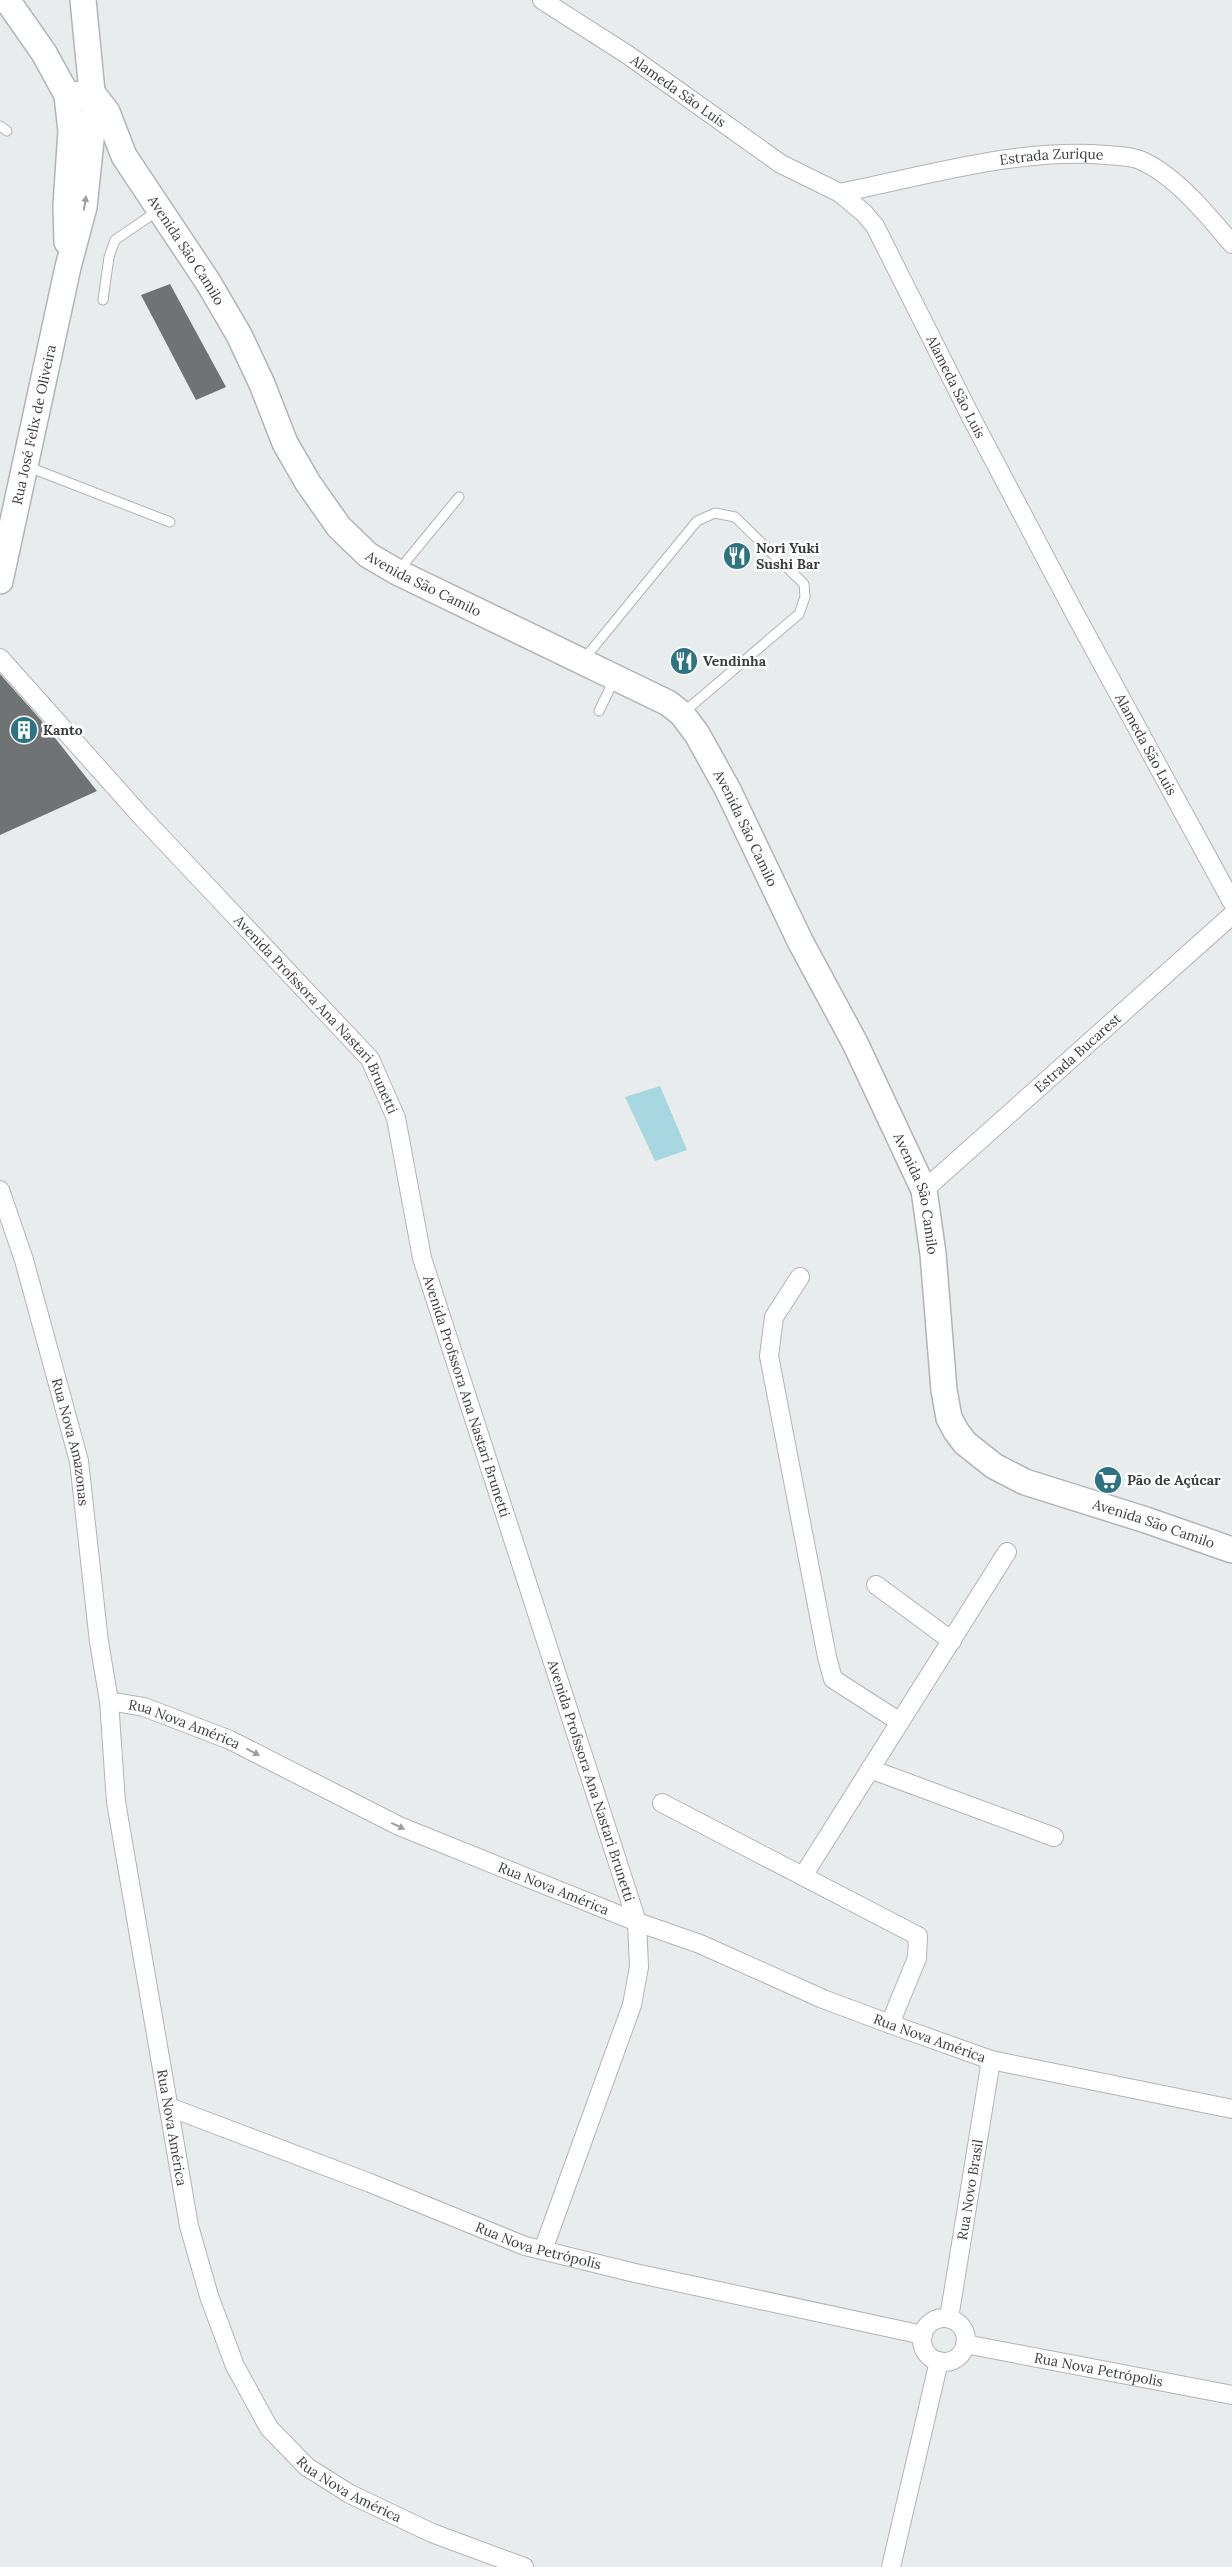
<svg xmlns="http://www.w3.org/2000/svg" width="1232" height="2567" font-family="Lora,serif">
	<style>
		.green { fill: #a7d7e0 }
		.building { fill: #707374 }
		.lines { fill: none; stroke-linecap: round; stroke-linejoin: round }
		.service-casing { stroke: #b1b4b5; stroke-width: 11 }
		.minor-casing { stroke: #b1b4b5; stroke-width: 20 }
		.secondary-casing { stroke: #b1b4b5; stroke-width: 28 }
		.service { stroke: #fff; stroke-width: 9 }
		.minor { stroke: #fff; stroke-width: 18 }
		.secondary { stroke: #fff; stroke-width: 25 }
		.oneway { fill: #9e9e9e }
		.labels { text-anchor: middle; stroke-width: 5; stroke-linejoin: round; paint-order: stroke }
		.street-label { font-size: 14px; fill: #3c3d3d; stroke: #fff }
		.poi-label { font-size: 14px; font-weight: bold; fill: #3c3d3d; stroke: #fff; text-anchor: start }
	</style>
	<rect width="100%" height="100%" fill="#e8eced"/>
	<!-- green -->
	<path class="green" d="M660 1086 687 1150 655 1161 625 1097Z"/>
	<!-- building -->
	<path class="building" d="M170 284 226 387 196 400 141 295Z
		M0 674 40 719 97 791 0 835Z"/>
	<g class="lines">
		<defs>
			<path id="service" d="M0 126 7 131
				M103 300 109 257 115 240 159 210
				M26 466 170 522
				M399 570 459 497
				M584 659 697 521 715 513 735 517 804 584 805 597 799 614 684 712
				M599 711 614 680"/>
			<g id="minor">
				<path id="s1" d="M542 0 628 55 781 164 840 193 864 213 875 226 970 415 1074 612 1232 902"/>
				<path id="s2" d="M840 193C924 176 1022 147 1106 155 1117 156 1130 156 1140 160 1175 175 1208 215 1232 244"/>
				<path id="s3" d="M0 658 141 816 370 1059 396 1118 422 1258 637 1922 639 1967 632 2005 543 2250"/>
				<path id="s4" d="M0 1190 24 1260 79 1461 99 1642 109 1701 116 1802 189 2226 209 2296 235 2366 269 2428 307 2467 350 2494 432 2533 524 2567"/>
				<path id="s5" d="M924 1190 1232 915"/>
				<path d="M800 1277 774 1317 769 1356 827 1657 833 1679 900 1722"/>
				<path d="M876 1585 952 1641"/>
				<path id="s6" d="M109 1701 144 1707 230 1740 399 1826 637 1922 700 1944 823 1999 890 2024 991 2060 1232 2109"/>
				<path d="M870 1769 1054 1837"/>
				<path d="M662 1803 918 1936 917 1958 890 2024"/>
				<path d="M803 1876 1007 1552"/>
				<path id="s7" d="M169 2107 370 2183 525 2246 635 2273 923 2335"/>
				<path id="s8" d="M949 2318 991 2060"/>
				<circle cx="944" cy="2340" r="22"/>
				<path id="s9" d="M965 2344 1232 2395"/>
				<path d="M891 2567 939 2361"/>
			</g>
			<g id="secondary">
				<path d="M7 0 44 53 67 95 71 131 66 205 67 242"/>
				<path id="s10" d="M67 95 93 94 107 112 124 156 208 282 239 335 262 384 285 443 308 483 339 527 368 555 397 572 668 703 682 714 697 734 728 790 800 941 855 1043 924 1190 933 1254 944 1390 949 1418 956 1431 965 1443 994 1466 1025 1482 1146 1520 1232 1550"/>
				<path id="s11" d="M0 581 68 267 84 207 94 112 83 0"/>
			</g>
		</defs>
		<!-- service casing -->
		<use href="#service" class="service-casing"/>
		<!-- minor casing -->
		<use href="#minor" class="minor-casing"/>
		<!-- secondary casing -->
		<use href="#secondary" class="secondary-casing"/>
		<!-- service -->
		<use href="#service" class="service"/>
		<!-- minor -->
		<use href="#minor" class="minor"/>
		<!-- secondary -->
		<use href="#secondary" class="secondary"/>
	</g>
	<!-- one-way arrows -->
	<defs><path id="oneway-solid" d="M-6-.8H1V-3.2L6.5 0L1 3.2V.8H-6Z" transform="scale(1.25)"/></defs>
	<g class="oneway">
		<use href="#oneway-solid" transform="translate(85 203) rotate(-81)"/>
		<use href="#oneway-solid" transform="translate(253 1752) rotate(27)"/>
		<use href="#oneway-solid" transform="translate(398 1826) rotate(25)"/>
	</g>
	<!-- icons -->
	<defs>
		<symbol id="restaurant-disc" viewBox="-11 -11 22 22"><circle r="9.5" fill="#2d7380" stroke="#fff"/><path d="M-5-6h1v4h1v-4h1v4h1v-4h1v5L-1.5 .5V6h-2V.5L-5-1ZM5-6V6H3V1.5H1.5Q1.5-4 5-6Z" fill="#fff"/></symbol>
		<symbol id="building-disc" viewBox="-11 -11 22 22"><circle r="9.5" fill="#2d7380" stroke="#fff"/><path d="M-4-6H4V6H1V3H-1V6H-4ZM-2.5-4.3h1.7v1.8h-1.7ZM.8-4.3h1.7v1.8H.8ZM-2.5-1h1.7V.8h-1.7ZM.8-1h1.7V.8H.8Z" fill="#fff"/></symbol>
		<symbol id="supermarket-disc" viewBox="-11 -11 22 22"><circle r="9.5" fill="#2d7380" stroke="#fff"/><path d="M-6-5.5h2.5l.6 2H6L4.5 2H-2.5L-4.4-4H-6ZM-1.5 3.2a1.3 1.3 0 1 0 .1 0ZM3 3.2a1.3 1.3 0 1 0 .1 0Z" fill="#fff"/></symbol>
	</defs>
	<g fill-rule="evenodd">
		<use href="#restaurant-disc" x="721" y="540" width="32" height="32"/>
		<use href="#restaurant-disc" x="668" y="645" width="32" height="32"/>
		<use href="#building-disc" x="8" y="714" width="32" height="32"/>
		<use href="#supermarket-disc" x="1092" y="1464" width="32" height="32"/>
	</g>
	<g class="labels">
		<!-- street labels -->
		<g class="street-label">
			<text dy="5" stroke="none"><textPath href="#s1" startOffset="164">Alameda São Luis</textPath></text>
			<text dy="5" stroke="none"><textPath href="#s2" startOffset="215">Estrada Zurique</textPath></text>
			<text dy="5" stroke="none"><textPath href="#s10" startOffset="209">Avenida São Camilo</textPath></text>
			<text dy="5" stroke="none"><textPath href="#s1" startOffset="584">Alameda São Luis</textPath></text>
			<text dy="5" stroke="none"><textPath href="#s11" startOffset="160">Rua José Felix de Oliveira</textPath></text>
			<text dy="5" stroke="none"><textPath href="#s10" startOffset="629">Avenida São Camilo</textPath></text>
			<text dy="5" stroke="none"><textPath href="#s1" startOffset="989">Alameda São Luis</textPath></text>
			<text dy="5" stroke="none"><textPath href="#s10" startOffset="1050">Avenida São Camilo</textPath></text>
			<text dy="5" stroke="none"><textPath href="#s3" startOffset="478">Avenida Profssora Ana Nastari Brunetti</textPath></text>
			<text dy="5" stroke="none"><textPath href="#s5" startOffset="206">Estrada Bucarest</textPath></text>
			<text dy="5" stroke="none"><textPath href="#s10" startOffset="1455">Avenida São Camilo</textPath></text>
			<text dy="5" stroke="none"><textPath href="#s3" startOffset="898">Avenida Profssora Ana Nastari Brunetti</textPath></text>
			<text dy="5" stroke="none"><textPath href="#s4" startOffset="262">Rua Nova Amazonas</textPath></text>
			<text dy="5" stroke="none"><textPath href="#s10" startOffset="1920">Avenida São Camilo</textPath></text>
			<text dy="5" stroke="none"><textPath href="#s6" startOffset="79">Rua Nova América</textPath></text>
			<text dy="5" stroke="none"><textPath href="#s3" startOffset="1302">Avenida Profssora Ana Nastari Brunetti</textPath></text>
			<text dy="5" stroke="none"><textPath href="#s6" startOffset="484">Rua Nova América</textPath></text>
			<text dy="5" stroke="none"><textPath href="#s6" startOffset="889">Rua Nova América</textPath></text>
			<text dy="5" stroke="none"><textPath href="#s4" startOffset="956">Rua Nova América</textPath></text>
			<text dy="5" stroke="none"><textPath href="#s8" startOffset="130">Rua Novo Brasil</textPath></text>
			<text dy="5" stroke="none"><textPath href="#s7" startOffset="395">Rua Nova Petrópolis</textPath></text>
			<text dy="5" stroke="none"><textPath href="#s9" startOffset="136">Rua Nova Petrópolis</textPath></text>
			<text dy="5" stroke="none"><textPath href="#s4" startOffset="1376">Rua Nova América</textPath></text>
		</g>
		<!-- poi labels -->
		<g class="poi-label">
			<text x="756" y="553">Nori Yuki<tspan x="756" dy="16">Sushi Bar</tspan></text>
			<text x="703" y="666">Vendinha</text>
			<text x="43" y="735">Kanto</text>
			<text x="1127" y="1485">Pão de Açúcar</text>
		</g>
	</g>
</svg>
